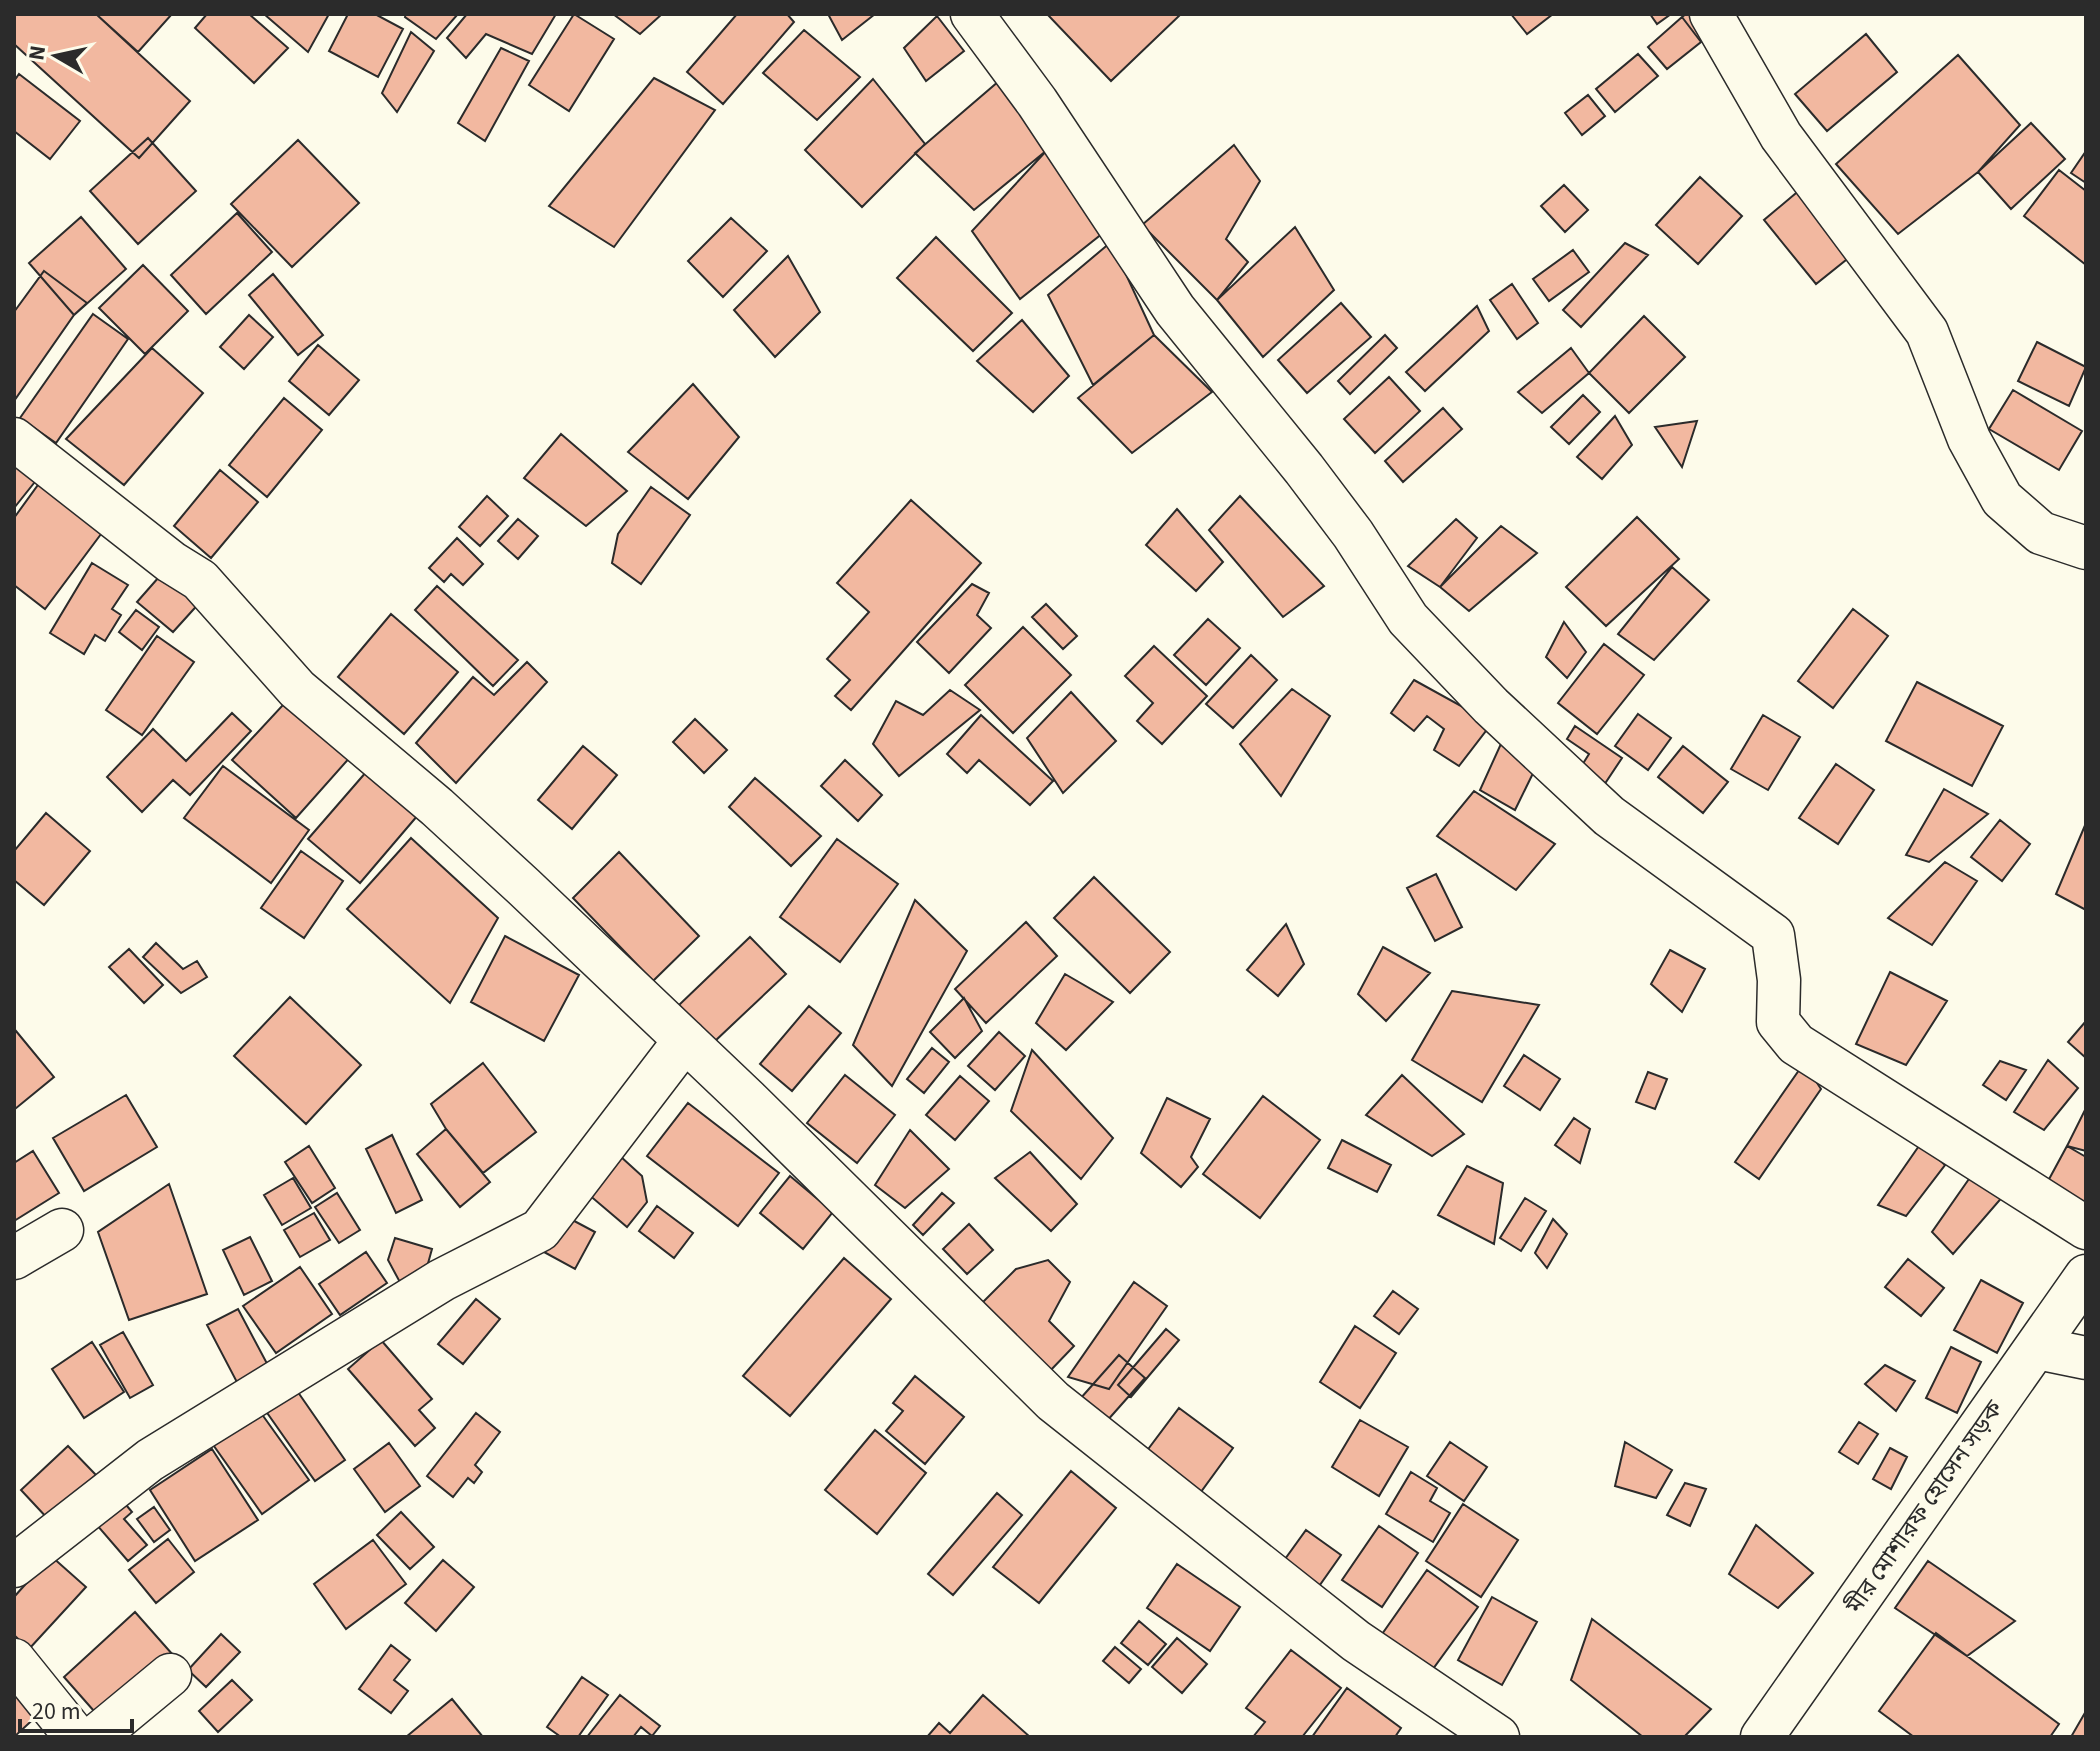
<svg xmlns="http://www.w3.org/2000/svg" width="2100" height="1751" font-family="'Source Sans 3','Noto Sans Bengali',sans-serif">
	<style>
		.building { fill: #f2b8a0; stroke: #2b2b2b; stroke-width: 2 }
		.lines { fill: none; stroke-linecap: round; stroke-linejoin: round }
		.minor-casing { stroke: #2b2b2b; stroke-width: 45 }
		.minor { stroke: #fdfbea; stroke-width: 42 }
		.labels { text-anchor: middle; stroke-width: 6; stroke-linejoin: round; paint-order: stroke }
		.street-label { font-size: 24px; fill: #2b2b2b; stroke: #fdfbea }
	</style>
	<rect width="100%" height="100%" fill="#fdfbea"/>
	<!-- building -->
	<path class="building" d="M14 14H96L190 101 139 158 14 44Z
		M96 14H172L138 52Z
		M207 14H249L288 48 254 83 195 28Z
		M264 14H329L308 52Z
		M348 14H375L403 29 378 77 329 51Z
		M406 14H458L436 39 405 17Z
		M467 14H556L532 54 486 34 466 58 447 38Z
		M574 14 614 39 569 111 529 85Z
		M613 14H662L640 34Z
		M737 14H787L794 22 723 104 687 72Z
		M828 14H875L842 40Z
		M1047 14H1181L1111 81Z
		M1511 14H1553L1527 34Z
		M1650 14H1671L1657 24Z
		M1686 14H1706L1718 30 1701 42 1682 17Z
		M937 16 964 51 926 81 904 48Z
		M1682 17 1701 42 1667 69 1648 47Z
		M804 30 860 77 817 120 763 73Z
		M411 32 434 51 397 112 382 93Z
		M1866 34 1897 72 1827 131 1795 94Z
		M501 48 529 61 485 141 458 123Z
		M1638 54 1658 76 1615 112 1596 89Z
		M1958 55 2020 125 1978 172 1898 234 1836 164Z
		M19 74 80 121 50 159 14 131V81Z
		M1006 75 1058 141 974 210 915 153Z
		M654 78 715 110 614 247 549 206Z
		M873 79 925 144 862 207 805 150Z
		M1588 95 1605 116 1582 135 1565 113Z
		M2031 123 2065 159 2011 209 1978 172Z
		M148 138 196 191 138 244 90 191Z
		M298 140 359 203 292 267 231 204Z
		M1234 145 1260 181 1226 239 1248 262 1217 300 1142 225Z
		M1049 148 1108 229 1020 299 972 231Z
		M2086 151V183L2071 173Z
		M2059 170 2086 191V265L2024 216Z
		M1700 177 1742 216 1698 264 1656 225Z
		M1808 183 1861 248 1816 284 1764 220Z
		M1564 185 1588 210 1565 232 1541 206Z
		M237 213 272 252 206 314 171 275Z
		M81 217 126 269 74 315 29 263Z
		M731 218 767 251 723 297 688 261Z
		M1295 227 1334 290 1263 357 1217 300Z
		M936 237 1012 313 973 351 897 278Z
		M1111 242 1154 335 1093 385 1048 295Z
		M1625 243 1648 255 1581 327 1563 310Z
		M1573 250 1589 272 1549 301 1533 279Z
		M788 256 820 312 775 357 734 310Z
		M143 265 188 311 145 354 99 308Z
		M44 271 87 303 74 315 14 401V312Z
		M273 274 323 335 298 355 249 295Z
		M1512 284 1538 323 1517 339 1490 300Z
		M1341 303 1371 337 1307 393 1278 360Z
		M1477 306 1489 331 1425 391 1406 372Z
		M93 314 128 339 56 443 20 418Z
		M249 315 273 337 244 369 220 347Z
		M1644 316 1685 357 1629 413 1589 373Z
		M1022 320 1069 376 1033 412 977 361Z
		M1154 335 1212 392 1132 453 1078 398Z
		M1385 335 1397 348 1350 394 1338 381Z
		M2037 342 2086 367 2069 406 2018 381Z
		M318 345 359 380 329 415 289 381Z
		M152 348 203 393 124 485 66 439Z
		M1571 348 1589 373 1542 413 1518 392Z
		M1389 377 1420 411 1375 453 1344 419Z
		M693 384 739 437 688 499 628 452Z
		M2013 390 2082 431 2059 470 1989 429Z
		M1583 395 1600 412 1569 444 1551 427Z
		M284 398 322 430 267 497 229 465Z
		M1443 408 1462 429 1403 482 1385 461Z
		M1615 416 1632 445 1602 479 1577 457Z
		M1697 421 1682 467 1655 427Z
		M561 434 627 491 586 526 524 478Z
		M14 452 42 473 14 508Z
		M220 470 258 502 211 558 174 526Z
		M43 478 107 526 45 609 14 585V518Z
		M651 487 690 515 641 584 612 563 618 534Z
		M487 496 508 516 480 546 459 527Z
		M1240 496 1324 586 1283 617 1209 530Z
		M911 500 981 563 851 710 835 696 850 680 827 659 869 612 837 583Z
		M1177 509 1223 562 1196 591 1146 545Z
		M1637 517 1679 559 1606 626 1566 587Z
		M518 519 538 536 518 559 498 541Z
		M1456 519 1477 538 1440 587 1408 566Z
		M1501 526 1537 553 1469 611 1440 587Z
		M457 538 483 564 463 585 451 574 444 582 429 568Z
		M92 563 128 585 112 609 121 615 105 641 95 635 84 654 50 633Z
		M1672 567 1709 600 1654 660 1618 634Z
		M166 569 202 600 173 632 137 602Z
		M972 584 989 593 977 615 991 628 949 673 917 642Z
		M437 586 518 660 493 686 415 610Z
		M1046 604 1077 636 1063 649 1032 617Z
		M1853 609 1888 636 1833 708 1798 681Z
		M136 610 159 627 142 650 119 632Z
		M391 614 458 672 404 734 338 677Z
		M1208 619 1240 648 1206 685 1174 655Z
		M1564 622 1586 652 1567 678 1546 657Z
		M1023 627 1071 675 1013 733 965 685Z
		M157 636 194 662 142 735 106 710Z
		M1604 644 1644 675 1597 734 1558 703Z
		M1154 646 1207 696 1162 744 1137 721 1153 703 1125 676Z
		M1251 655 1277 680 1233 728 1206 704Z
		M527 662 547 682 456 783 416 743 473 677 494 695Z
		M1414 680 1492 723 1459 766 1434 750 1444 729 1427 716 1414 731 1391 713Z
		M1917 682 2003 726 1972 786 1886 741Z
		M1292 689 1330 716 1281 796 1240 744Z
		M950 690 980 710 899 776 873 744 896 701 923 715Z
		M1071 692 1116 741 1063 793 1027 738Z
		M294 693 360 746 296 818 232 760Z
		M232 713 251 731 190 795 173 780 142 812 107 777 153 729 186 761Z
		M1638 714 1671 738 1648 770 1615 746Z
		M981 715 1053 781 1030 805 979 760 967 773 947 754Z
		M1763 715 1800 737 1768 790 1731 769Z
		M695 719 727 750 704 773 673 742Z
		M1575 726 1622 758 1598 794 1574 778 1589 754 1567 739Z
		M1505 735 1540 759 1515 810 1480 790Z
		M583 746 617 775 572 829 538 800Z
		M1683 746 1728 782 1703 813 1658 777Z
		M845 760 882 795 858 821 821 786Z
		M1836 764 1874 790 1838 844 1799 818Z
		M223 766 309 830 271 883 184 818Z
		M367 771 418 815 360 883 308 839Z
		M755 778 821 836 791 866 729 807Z
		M1944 789 1988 814 1929 862 1906 855Z
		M1474 791 1555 844 1516 890 1437 836Z
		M46 813 90 851 44 905 14 880V851Z
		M2000 820 2030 844 2002 881 1971 857Z
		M2086 823V910L2056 894Z
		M411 838 498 918 450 1003 347 909Z
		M837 839 898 884 840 962 780 917Z
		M301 851 343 881 304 938 261 908Z
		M619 852 699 936 653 981 573 898Z
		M1945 862 1977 881 1932 945 1888 918Z
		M1436 874 1462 927 1435 941 1407 888Z
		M1094 877 1170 952 1130 993 1054 918Z
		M915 900 967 951 892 1086 853 1045Z
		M1026 922 1057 956 986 1023 955 989Z
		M1286 924 1304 964 1278 996 1247 970Z
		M505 936 579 975 544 1041 471 1002Z
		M750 937 786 974 714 1042 679 1005Z
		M156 943 183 969 197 961 207 977 181 993 143 957Z
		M1383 947 1430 973 1386 1021 1358 994Z
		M129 949 163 985 144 1003 109 967Z
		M1670 950 1705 969 1682 1012 1651 984Z
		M1890 972 1947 1001 1906 1065 1856 1044Z
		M1065 974 1113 1002 1066 1050 1036 1023Z
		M1452 991 1539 1005 1482 1102 1412 1060Z
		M290 997 361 1065 306 1124 234 1056Z
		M964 998 982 1031 955 1058 930 1032Z
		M809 1006 841 1033 792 1091 760 1064Z
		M2086 1021V1058L2068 1042Z
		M16 1031 54 1077 15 1109 14 1033Z
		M999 1032 1025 1056 995 1090 968 1066Z
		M932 1048 949 1062 924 1093 907 1079Z
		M1032 1050 1113 1138 1081 1179 1011 1111Z
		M1524 1055 1560 1079 1540 1110 1504 1086Z
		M2048 1060 2078 1088 2044 1130 2014 1112Z
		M2000 1061 2026 1070 2006 1100 1983 1085Z
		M483 1063 536 1132 483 1173 446 1129 431 1104Z
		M1804 1063 1821 1089 1759 1179 1735 1162Z
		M1648 1072 1667 1079 1655 1109 1636 1102Z
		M845 1075 895 1115 857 1163 807 1123Z
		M1402 1075 1464 1134 1432 1156 1366 1115Z
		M960 1076 989 1101 955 1140 926 1115Z
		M126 1095 157 1147 84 1191 53 1138Z
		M1263 1096 1320 1140 1260 1218 1203 1174Z
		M1167 1098 1210 1119 1191 1157 1198 1167 1181 1187 1141 1153Z
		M688 1103 779 1173 738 1226 647 1156Z
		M2086 1108V1151L2067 1146Z
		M1574 1118 1590 1129 1580 1163 1555 1145Z
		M446 1129 490 1182 460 1207 417 1154Z
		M910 1130 949 1169 905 1208 875 1185Z
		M392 1135 422 1200 396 1213 366 1149Z
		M1342 1140 1391 1165 1377 1192 1328 1168Z
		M1921 1143 1945 1165 1906 1216 1878 1205Z
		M309 1146 335 1188 312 1203 285 1162Z
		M2067 1146 2086 1157V1211L2041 1194Z
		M33 1151 59 1193 14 1221V1163Z
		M1030 1152 1077 1204 1051 1231 995 1178Z
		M620 1156 642 1176 647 1202 627 1227 588 1194Z
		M1467 1166 1503 1183 1494 1244 1438 1215Z
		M1978 1166 2011 1187 1953 1254 1932 1232Z
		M790 1176 833 1212 803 1249 760 1213Z
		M293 1178 311 1208 282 1225 264 1195Z
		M169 1184 207 1294 129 1320 98 1232Z
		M337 1193 360 1230 339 1243 315 1207Z
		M942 1193 954 1203 923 1235 913 1225Z
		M1525 1198 1546 1211 1521 1251 1500 1238Z
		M657 1206 693 1233 674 1258 639 1231Z
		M314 1213 330 1240 300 1257 284 1230Z
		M563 1215 595 1232 575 1269 544 1252Z
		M1553 1219 1567 1234 1547 1268 1535 1253Z
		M969 1224 993 1250 967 1274 943 1249Z
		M250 1237 272 1281 244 1295 223 1250Z
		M395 1238 432 1249 422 1285 402 1286 388 1260Z
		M366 1252 387 1283 340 1315 319 1284Z
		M844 1258 891 1299 790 1416 743 1376Z
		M1908 1259 1944 1288 1921 1316 1885 1287Z
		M1048 1260 1070 1282 1049 1321 1074 1346 1048 1373 980 1305 1016 1269Z
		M300 1267 332 1314 276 1353 243 1306Z
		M1981 1280 2023 1303 1997 1353 1954 1330Z
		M1134 1282 1167 1306 1109 1389 1068 1377Z
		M1393 1291 1418 1309 1399 1334 1374 1316Z
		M476 1299 500 1319 463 1364 438 1344Z
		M238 1309 271 1371 240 1388 207 1325Z
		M1355 1326 1396 1353 1360 1408 1320 1382Z
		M1166 1329 1179 1340 1131 1397 1118 1385Z
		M123 1332 153 1385 130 1398 100 1345Z
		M381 1340 432 1399 419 1410 435 1428 415 1446 348 1369Z
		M92 1342 124 1392 84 1418 52 1369Z
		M1951 1347 1981 1362 1957 1413 1926 1398Z
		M1119 1355 1145 1378 1106 1422 1080 1399Z
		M1885 1365 1915 1381 1896 1411 1865 1384Z
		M915 1376 964 1417 925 1464 886 1431 903 1411 893 1403Z
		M293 1385 345 1460 315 1481 263 1407Z
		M256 1406 309 1480 262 1514 209 1439Z
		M1179 1408 1233 1448 1195 1500 1140 1460Z
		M476 1413 500 1432 475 1465 482 1472 474 1483 468 1478 453 1497 427 1476Z
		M1360 1420 1408 1447 1379 1496 1332 1467Z
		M1859 1422 1878 1434 1858 1464 1839 1452Z
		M875 1430 926 1473 877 1534 825 1490Z
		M1450 1442 1487 1467 1464 1501 1427 1476Z
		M1625 1442 1672 1470 1656 1498 1615 1486Z
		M389 1443 420 1486 385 1512 354 1469Z
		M68 1446 96 1475 49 1520 21 1490Z
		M1890 1448 1907 1457 1891 1489 1873 1479Z
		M212 1449 258 1520 195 1561 150 1490Z
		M1071 1471 1116 1508 1039 1603 993 1567Z
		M1411 1472 1437 1488 1430 1501 1450 1513 1433 1542 1386 1514Z
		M1685 1483 1706 1489 1690 1526 1667 1515Z
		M997 1493 1022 1515 953 1595 928 1574Z
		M117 1494 132 1512 124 1519 147 1545 128 1561 90 1517Z
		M1463 1504 1518 1540 1481 1597 1426 1561Z
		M154 1507 170 1530 154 1542 137 1519Z
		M401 1512 434 1547 410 1569 377 1535Z
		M1756 1525 1813 1573 1778 1608 1729 1574Z
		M1379 1526 1418 1553 1382 1607 1342 1580Z
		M1306 1530 1341 1555 1310 1599 1275 1573Z
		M168 1539 194 1572 156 1603 129 1570Z
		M373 1540 406 1584 346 1629 314 1584Z
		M51 1556 86 1587 29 1649 14 1635V1597Z
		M443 1560 474 1587 436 1631 405 1603Z
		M1928 1561 2015 1621 1967 1656 1895 1608Z
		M1177 1564 1240 1607 1210 1651 1147 1608Z
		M1427 1570 1478 1607 1430 1673 1380 1637Z
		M1492 1597 1537 1622 1502 1685 1458 1660Z
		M135 1612 173 1655 101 1719 64 1677Z
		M1592 1619 1711 1709 1684 1737H1643L1571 1680Z
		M1139 1621 1166 1644 1148 1665 1121 1643Z
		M1936 1633 2059 1724 2050 1737H1914L1879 1711Z
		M221 1634 240 1652 206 1687 188 1670Z
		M1177 1638 1207 1664 1182 1693 1152 1667Z
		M391 1645 410 1660 394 1680 408 1691 391 1713 359 1689Z
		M1115 1647 1141 1669 1129 1683 1103 1661Z
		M1291 1650 1341 1688 1302 1737H1253L1265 1722 1246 1708Z
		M582 1677 608 1695 578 1737H561L547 1727Z
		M232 1680 252 1700 218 1732 199 1711Z
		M1347 1688 1401 1728 1395 1737H1312Z
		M19 1694 39 1714 14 1737V1699Z
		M620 1695 660 1726 652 1736 641 1727 633 1737H587Z
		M983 1695 1030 1737H927L939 1723 950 1733Z
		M452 1699 483 1737H406Z
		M2086 1711V1737H2071Z"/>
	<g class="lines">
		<defs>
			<path id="minor" d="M972 14 1037 102 1175 310 1304 469 1353 534 1408 619 1491 706 1609 816 1773 935 1779 980 1778 1022 1796 1044 2086 1228
				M1711 14 1781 136 1927 332 1969 439 2002 499 2041 533 2086 548
				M14 439 171 562 200 580 297 689 437 807 524 887 750 1102 1053 1401 1356 1641 1498 1737
				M14 1258 62 1230
				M2037 1348 2086 1358
				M14 1566 150 1460 442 1280 540 1230 685 1040
				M14 1660 76 1737
				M95 1737 170 1675
				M1762 1737 2086 1276"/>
		</defs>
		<!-- minor casing -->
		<use href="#minor" class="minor-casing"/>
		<!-- minor -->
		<use href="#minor" class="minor"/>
	</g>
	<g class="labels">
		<!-- street labels -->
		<g class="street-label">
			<text transform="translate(1924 1507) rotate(-55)" y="8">মীর মোশারফ হোসেন সড়ক</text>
		</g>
	</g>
	<!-- border -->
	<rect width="2100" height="1751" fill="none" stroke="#2b2b2b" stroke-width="32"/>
	<!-- north arrow -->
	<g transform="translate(56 56) rotate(279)" stroke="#fdfbea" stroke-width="6" paint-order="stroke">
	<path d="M0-6L14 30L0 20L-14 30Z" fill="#2b2b2b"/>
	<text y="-12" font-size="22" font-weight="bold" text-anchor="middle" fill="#2b2b2b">N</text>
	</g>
	<!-- scale -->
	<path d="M20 1719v12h112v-12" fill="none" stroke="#2b2b2b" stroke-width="4"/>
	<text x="32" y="1719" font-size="24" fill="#2b2b2b" stroke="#fdfbea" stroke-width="6" paint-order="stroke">20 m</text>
</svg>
